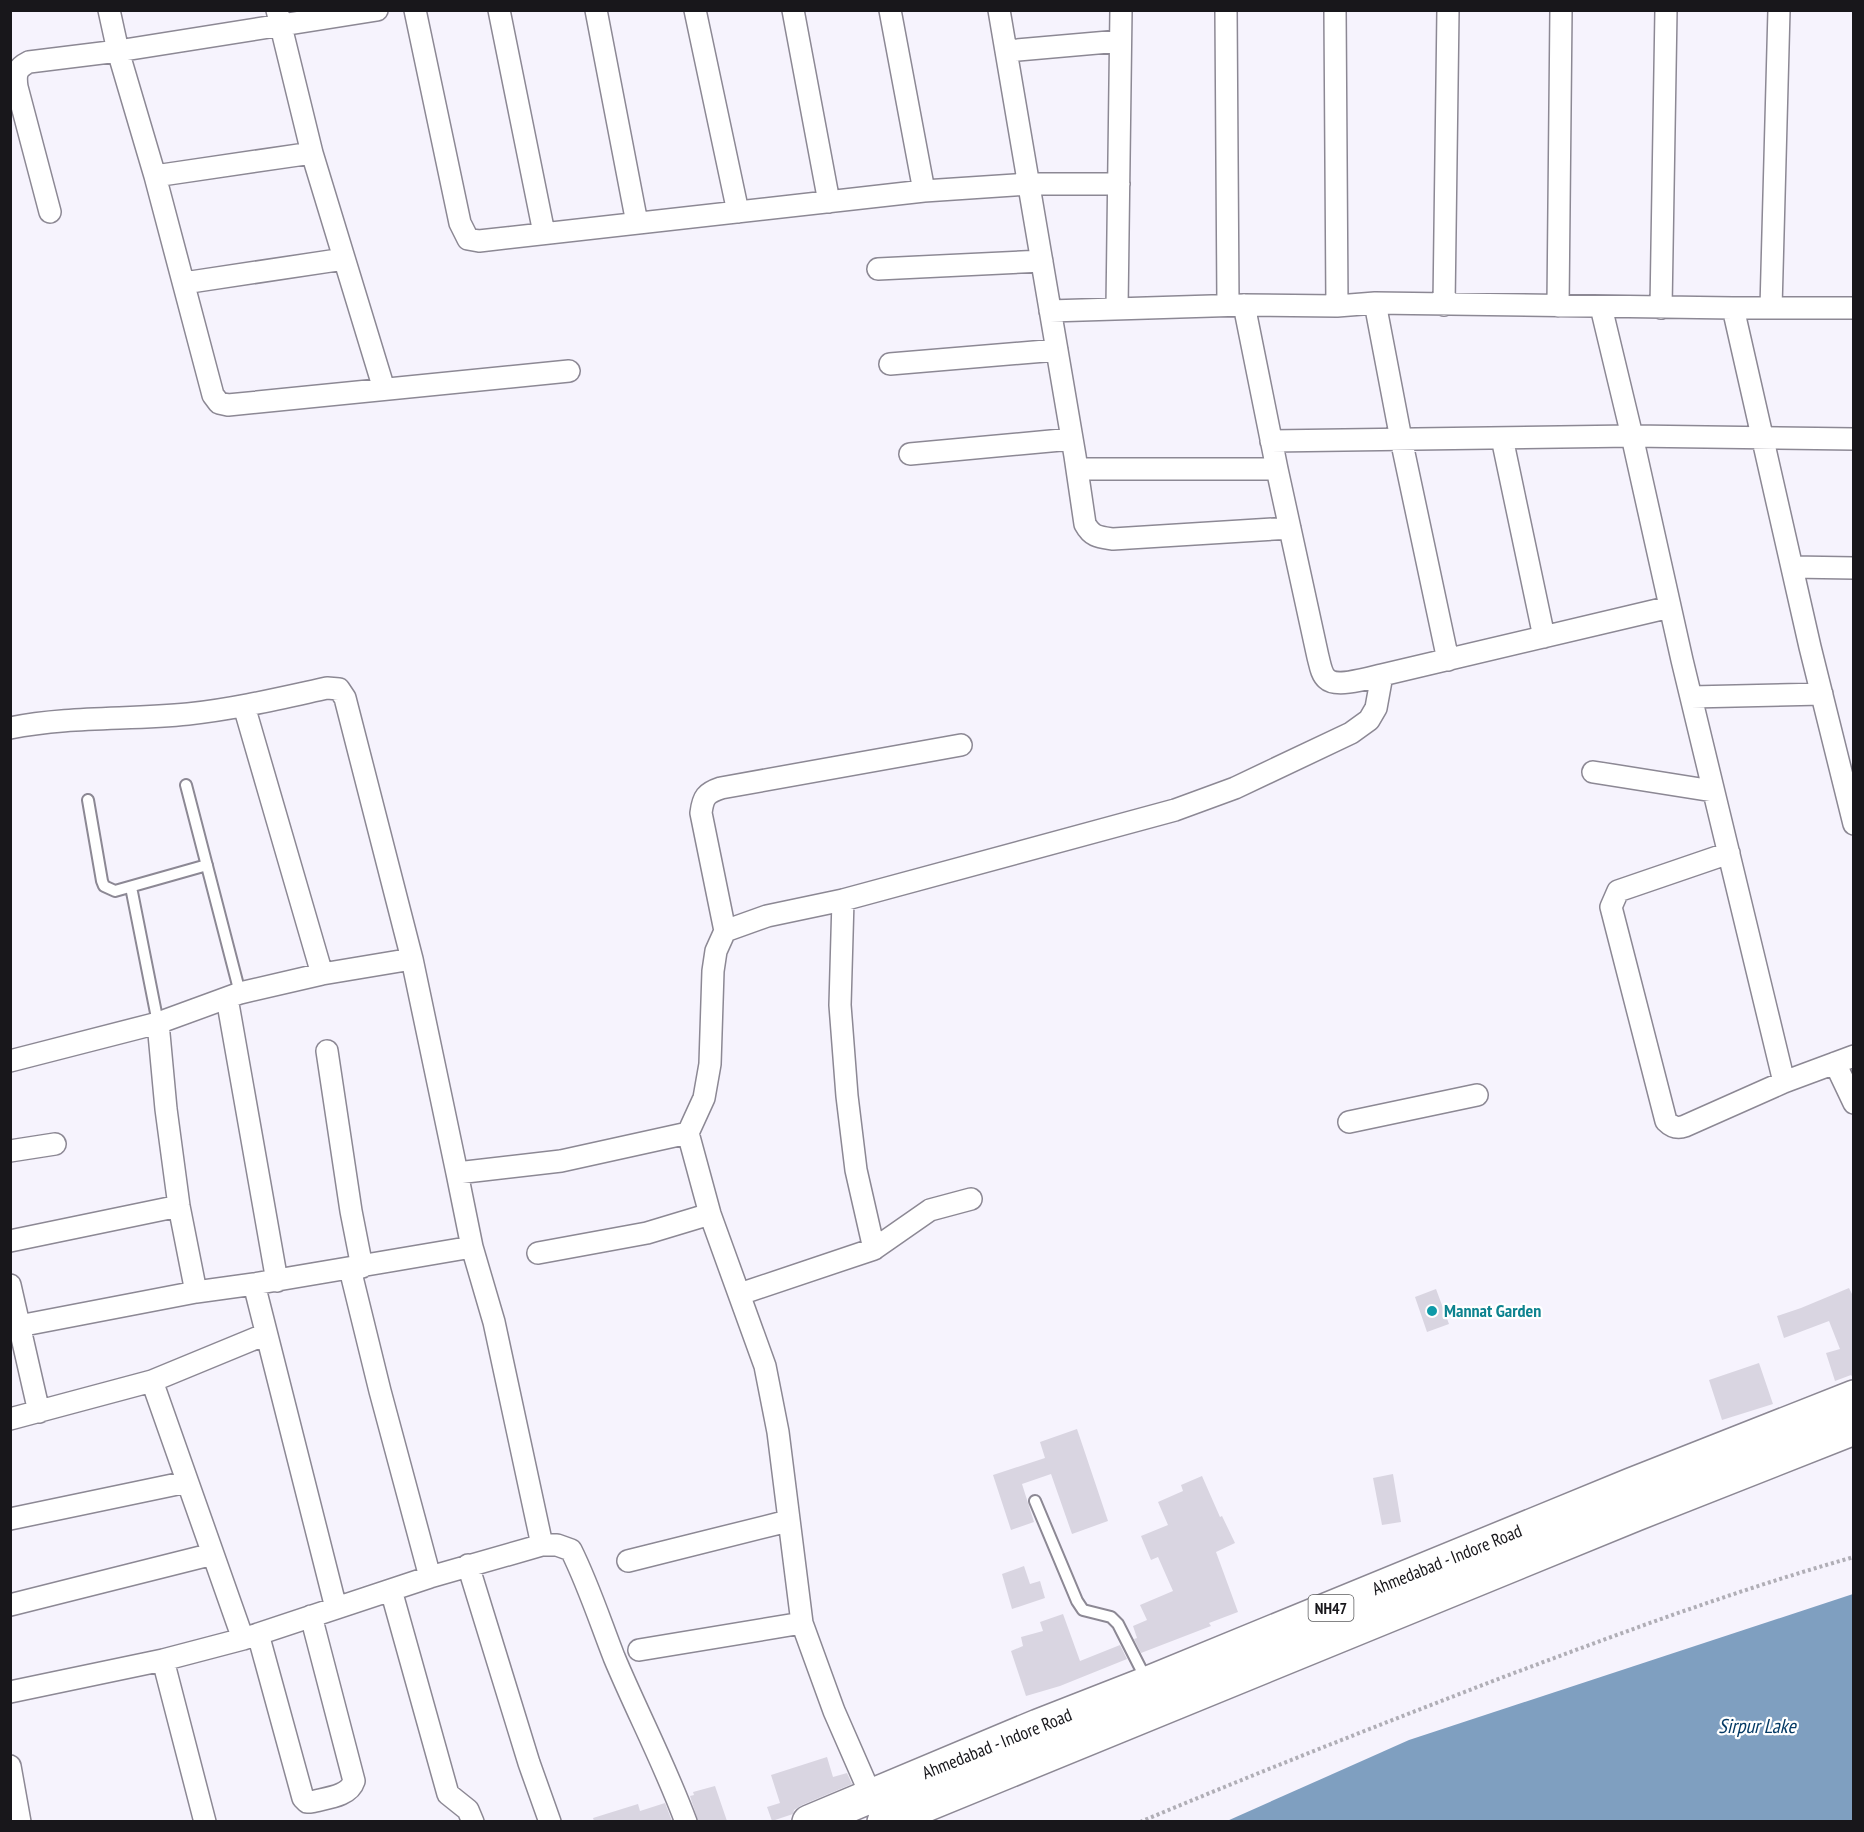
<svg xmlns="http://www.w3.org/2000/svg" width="1864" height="1832" font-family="'PT Sans Narrow',sans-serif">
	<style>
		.water { fill: #7f9fc0 }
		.building { fill: #d9d5e1 }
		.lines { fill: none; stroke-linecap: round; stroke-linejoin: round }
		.lane-casing { stroke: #8c8894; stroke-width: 14 }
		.street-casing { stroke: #8c8894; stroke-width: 24 }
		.highway-casing { stroke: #8c8894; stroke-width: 36 }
		.path { stroke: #b0aeb6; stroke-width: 4; stroke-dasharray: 3 3; stroke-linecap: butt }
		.lane { stroke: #fff; stroke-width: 10 }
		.street { stroke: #fff; stroke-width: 21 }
		.highway { stroke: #fff; stroke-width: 33 }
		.culture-dot { fill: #0f9aa8; stroke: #fff; stroke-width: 2 }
		.labels { text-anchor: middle; stroke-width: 4.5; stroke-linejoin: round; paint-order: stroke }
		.shield { fill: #fff; stroke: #5d5d5f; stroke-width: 1.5 }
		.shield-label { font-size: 16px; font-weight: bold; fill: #18171b }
		.culture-label { font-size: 18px; font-weight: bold; fill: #0d838f; stroke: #fff; text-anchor: start }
		.street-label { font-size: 18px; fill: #18171b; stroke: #fff }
		.water-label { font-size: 20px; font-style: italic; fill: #053b66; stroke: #fff }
	</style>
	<rect width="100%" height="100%" fill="#f6f3fd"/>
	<!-- water -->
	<path class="water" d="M1853 1594V1821H1227L1409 1740Z"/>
	<!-- building -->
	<path class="building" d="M1849 1288 1854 1298V1379L1851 1375 1835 1381 1826 1353 1840 1349 1829 1321 1784 1338 1777 1316 1801 1308Z
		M1436 1289 1449 1324 1427 1332 1415 1297Z
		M1759 1363 1773 1404 1722 1420 1709 1380Z
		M1077 1429 1108 1521 1072 1534 1051 1474 1022 1484 1034 1522 1011 1530 993 1475 1045 1458 1040 1442Z
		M1393 1474 1401 1522 1382 1525 1373 1478Z
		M1202 1476 1220 1517 1222 1516 1235 1543 1216 1552 1238 1612 1209 1623 1211 1626 1141 1653 1134 1639 1137 1638 1133 1626 1147 1620 1140 1605 1173 1591 1158 1557 1151 1560 1141 1536 1168 1525 1158 1502 1183 1491 1181 1485Z
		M1024 1566 1030 1584 1040 1581 1045 1598 1012 1609 1002 1574Z
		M1063 1614 1080 1661 1120 1645 1127 1659 1060 1686 1026 1696 1011 1651 1023 1646 1021 1637 1043 1631 1040 1622Z
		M827 1757 833 1777 847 1773 852 1784 802 1805 794 1810 793 1814 772 1821 767 1807 780 1803 771 1775Z
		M715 1786 727 1821H698L690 1796 694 1795 693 1792Z
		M665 1803 672 1821H594L593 1818 638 1804 640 1811Z"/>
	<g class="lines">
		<defs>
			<path id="lane" d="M186 785 240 993
				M88 800 102 881 104 886 115 891 207 865
				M131 887 158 1023
				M1035 1501 1077 1601 1083 1610 1111 1617 1118 1624 1147 1681"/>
			<path id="street" d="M109 10 118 51 155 176 213 395 219 403 228 405 569 371
				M277 10 312 153 384 389
				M415 10 460 223 468 239 479 241 924 191 1028 184H1119
				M499 10 544 233
				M596 10 637 223
				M695 10 738 212
				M793 10 829 202
				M890 10 924 191
				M999 10 1075 456 1085 524C1092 537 1099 537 1113 539L1290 528
				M1226 10 1228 305
				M1335 10 1337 306
				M1006 51 1120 41
				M155 176 312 153
				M50 212 17 87C15 73 17 68 29 62L118 51 377 10
				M878 269 1042 261
				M184 283 344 259
				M1375 303 1401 439 1448 660
				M1244 305 1277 469 1318 657C1320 664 1321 674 1327 679 1336 688 1369 678 1382 675L1670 607
				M1444 305 1448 10
				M1558 306 1561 10
				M1601 307 1632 436 1682 660 1784 1082
				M1117 308 1121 10
				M1661 308 1666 10
				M1733 308 1810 647 1854 824
				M1771 308 1779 10
				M1050 311 1244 305 1337 306 1375 303 1733 308H1854
				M890 364 1057 350
				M1502 438 1544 637
				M1271 441 1632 436 1854 439
				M910 454 1072 439
				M1077 469H1277
				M1792 567 1854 568
				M1691 697 1822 694
				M244 706 322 974
				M10 728C69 716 129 720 188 714 235 709 281 698 327 688L339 689 345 698 412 959 457 1173
				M1593 772 1713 791
				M1729 853 1618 891 1611 907 1666 1121C1672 1127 1677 1129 1685 1126L1784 1082 1854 1056
				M843 900 840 1005 847 1096 856 1170 874 1249
				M725 931 701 813C703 797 706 793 721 788L961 745
				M227 998 277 1281
				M158 1023 166 1109 179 1206 196 1292
				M327 1051 351 1211 362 1267
				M10 1061 158 1023 240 993 322 974 412 959
				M1835 1063 1854 1103
				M1349 1122 1477 1095
				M688 1133 704 1098 710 1064 713 971 716 951 725 931 767 916 843 900 1175 810 1235 788 1351 733 1369 720 1376 708 1382 675
				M10 1151 55 1144
				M10 1241 179 1206
				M538 1253 647 1233 710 1214
				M10 1285 39 1412
				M740 1294 874 1249 930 1210 971 1199
				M19 1326 196 1292 254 1284
				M10 1419 152 1381
				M10 1519 187 1482
				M542 1545 494 1322 472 1247 457 1173 561 1161 688 1133 710 1214 765 1366 778 1432 802 1623 834 1711 876 1807
				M628 1561 788 1521
				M468 1565 529 1763 550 1822
				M430 1577 542 1545H557L571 1550C588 1584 600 1621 614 1657 637 1712 665 1765 686 1822
				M391 1590 448 1794 468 1810 473 1822
				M10 1605 213 1554
				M336 1608 254 1284 472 1247
				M258 1634 303 1798 307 1802H311C325 1798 349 1797 354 1781L311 1616
				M243 1639 152 1381 266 1334
				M639 1650 802 1623
				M163 1660 205 1822
				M10 1692 163 1660 243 1639 430 1577 380 1391 350 1269
				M10 1766 20 1822"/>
			<path id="highway" d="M809 1822 1038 1726 1148 1683 1631 1485 1854 1397
				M884 1822 1636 1514 1854 1428"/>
		</defs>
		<!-- lane casing -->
		<use href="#lane" class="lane-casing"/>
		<!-- street casing -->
		<use href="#street" class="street-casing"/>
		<!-- highway casing -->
		<use href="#highway" class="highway-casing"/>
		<!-- path -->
		<path class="path" d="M1140 1822C1261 1771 1384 1723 1506 1676 1621 1633 1736 1590 1854 1557"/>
		<!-- lane -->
		<use href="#lane" class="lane"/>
		<!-- street -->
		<use href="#street" class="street"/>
		<!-- highway -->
		<use href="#highway" class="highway"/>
	</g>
	<!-- markers -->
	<circle class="culture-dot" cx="1432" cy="1311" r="6"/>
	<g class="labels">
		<!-- shield labels -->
		<rect class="shield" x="1308.5" y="1595" width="45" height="26" rx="4.5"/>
		<g class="shield-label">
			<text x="1331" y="1614">NH47</text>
		</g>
		<!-- culture labels -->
		<g class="culture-label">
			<text x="1444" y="1317">Mannat Garden</text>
		</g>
		<!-- street labels -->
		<g class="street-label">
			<text transform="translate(1447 1560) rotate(-22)" y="6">Ahmedabad - Indore Road</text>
			<text transform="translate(997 1744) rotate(-22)" y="6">Ahmedabad - Indore Road</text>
		</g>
		<!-- water labels -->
		<g class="water-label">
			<text x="1757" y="1733">Sirpur Lake</text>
		</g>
	</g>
	<!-- border -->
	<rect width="1864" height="1832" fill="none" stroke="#18171b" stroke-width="24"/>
</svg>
